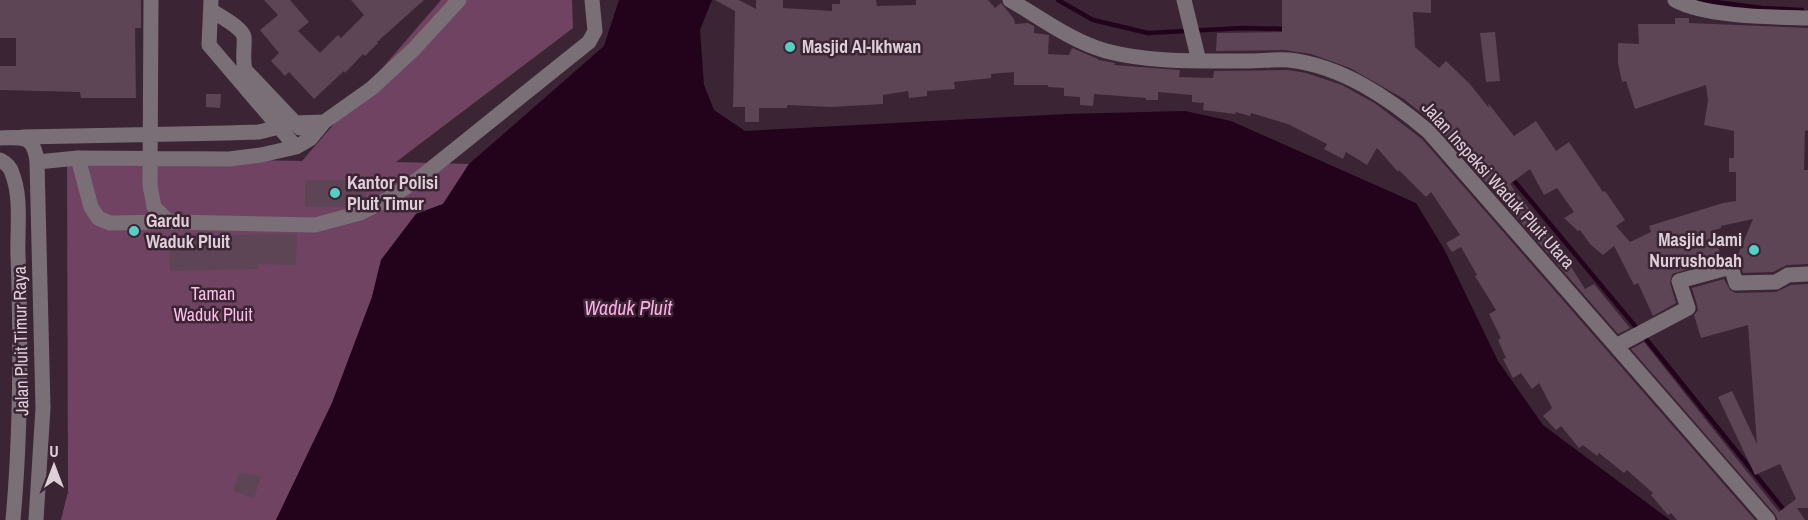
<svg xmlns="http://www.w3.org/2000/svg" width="1808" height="520" font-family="'Archivo Narrow',sans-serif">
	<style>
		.green { fill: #704363 }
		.water { fill: #23021b }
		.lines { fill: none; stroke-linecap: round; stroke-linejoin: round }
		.stream { stroke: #23021b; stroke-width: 4.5 }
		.building { fill: #5d4556 }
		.minor { stroke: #7b6f77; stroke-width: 15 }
		.poi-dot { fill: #55cec4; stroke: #3b2434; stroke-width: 2 }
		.labels { text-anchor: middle; stroke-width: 5; stroke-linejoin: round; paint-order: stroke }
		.poi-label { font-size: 18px; font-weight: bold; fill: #ddced8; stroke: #3b2434; text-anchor: start }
		.street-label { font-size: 18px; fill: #ddced8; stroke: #3b2434 }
		.park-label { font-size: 18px; fill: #fbbee8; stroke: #3b2434 }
		.water-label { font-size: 20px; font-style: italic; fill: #fdade5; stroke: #3b2434 }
	</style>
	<rect width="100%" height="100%" fill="#3b2434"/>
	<!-- green -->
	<path class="green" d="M441 0H572L573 28 396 162 469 164 443 204 416 214 381 260 372 297 332 403 276 520H61L68 491 67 156 302 161Z"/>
	<!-- water -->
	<path class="water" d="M619 0H712L700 30 704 85 714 110 745 131 1066 114 1185 111 1231 121 1416 203 1444 249 1498 361 1543 425 1670 520H276L332 403 372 297 381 260 416 214 443 204 469 164 604 46Z"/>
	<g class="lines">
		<!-- stream -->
		<path class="stream" d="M1058 0 1093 20 1148 33 1243 28 1288 29
			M1700 0 1762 8 1802 10
			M1510 176 1635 326
			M1646 339 1792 520"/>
	</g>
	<!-- building -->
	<path class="building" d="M0 0H141V28H135L136 98H81L80 92 0 90V66H16V38H0Z
		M264 0H290L309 22 298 31 320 53 338 35 341 38 364 15 351 0H424L377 42 378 43 365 56 363 54 345 73 344 71 314 99 289 72 285 76 271 61 279 53 260 30 278 15Z
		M715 0H739L756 9V0H783V8L832 11V4H840V0H876L877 6 916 5V0H988L995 8 1001 3 1014 19 1015 24 1028 23 1034 26V33L1049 35 1048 54 1069 55 1072 48 1098 59V60L1115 63 1114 65 1180 70 1179 77 1213 78 1214 71 1288 70 1306 73 1342 85 1376 104 1422 139 1755 520H1677L1671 513 1668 515 1651 495 1653 493 1627 470 1624 473 1599 453 1597 456 1583 445 1579 448 1561 426 1556 430 1543 416 1552 408 1539 383 1532 389 1521 373 1513 378 1503 359 1506 358 1498 340 1501 338 1489 314 1496 310 1475 276 1477 275 1461 247 1452 252 1446 243 1460 235 1452 223 1431 192 1426 197 1399 170 1398 172 1377 148 1367 165 1346 152 1343 159 1324 149 1327 144 1288 124 1251 113 1250 116 1236 112 1235 114 1203 110 1204 103 1192 102V95L1158 92V100H1146V98L1094 94 1093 106 1080 105V97L1064 96V88L1048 87V85H1014V72L991 74V78L954 82 955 89 927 91V96L909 98 908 91 883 95V104L832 107 787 105V108H759V122H745V107H733L735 11Z
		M1282 0H1431V13L1413 12 1415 47 1439 68 1446 61 1469 83 1489 108 1488 103 1514 136 1536 121 1556 151 1569 142 1603 192 1605 191 1625 220 1616 226 1630 242 1651 232 1649 226 1723 203 1736 201V172H1729V158H1734V131L1704 125 1708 101 1706 85 1635 109 1626 81 1622 82 1618 63V43L1639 44 1638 24H1675V18H1689V23L1808 28V130L1805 131 1804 170H1808V264L1787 265 1773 272 1743 273 1740 264 1736 259 1753 219 1721 226V228L1711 231 1723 259 1672 274 1670 283 1676 303 1653 316 1638 283 1634 285 1614 246 1603 255 1590 244 1580 230 1578 231 1564 218 1574 212 1557 188 1544 195 1530 169 1510 184 1556 243 1585 289 1594 284 1630 328 1618 334 1436 125 1404 99 1350 68 1311 54 1284 50 1216 51 1217 33 1282 32Z
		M1495 32 1500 81 1486 82 1480 33Z
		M206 94H221L220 108 206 107Z
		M305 180H366V199L345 207H305Z
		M271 234H297L296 265 259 264V269L170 271 169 237Z
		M1724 279 1730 290 1736 293 1776 292 1791 285 1808 284V508H1797L1805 520H1778L1775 514 1631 349 1644 342 1779 512 1796 499 1780 464 1755 475 1718 397 1732 391 1757 444 1748 325 1701 338 1694 315 1698 310 1697 305 1692 288Z
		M239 473 261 476 254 498 233 491Z"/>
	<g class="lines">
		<!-- minor -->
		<path class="minor" d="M151 0 150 185 154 207 169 222
			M211 0 209 45 296 147
			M1010 0C1041 18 1071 41 1106 51 1152 63 1201 61 1248 61 1261 61 1275 59 1289 60 1342 66 1389 98 1429 132L1768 520
			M1184 0 1199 61
			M1675 0C1705 17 1773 17 1808 18
			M211 10C219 16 242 27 244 37 245 48 242 57 245 70L300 128
			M23 137 227 133 259 132 295 123 324 122
			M0 138C23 137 34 135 37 162L43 408 36 520
			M78 158 91 207 98 218 110 223 169 222 315 225 360 213 388 199 417 180 589 42 595 31 592 0
			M0 160C6 163 10 166 12 173 22 198 17 228 18 255 21 343 21 432 13 520
			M37 162 78 158 229 159 261 155 296 147 310 139 324 122 372 88 414 49 459 0
			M1616 346 1688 308 1679 281 1731 267 1736 283 1776 282 1788 275 1808 274"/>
	</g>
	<!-- markers -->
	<g class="poi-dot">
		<circle cx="790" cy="47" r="6"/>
		<circle cx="335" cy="193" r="6"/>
		<circle cx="134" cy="231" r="6"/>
		<circle cx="1754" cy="250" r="6"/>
	</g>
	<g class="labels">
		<!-- poi labels -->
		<g class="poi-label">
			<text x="802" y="53">Masjid Al-Ikhwan</text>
			<text x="347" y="189">Kantor Polisi<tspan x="347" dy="21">Pluit Timur</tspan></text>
			<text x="146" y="227">Gardu<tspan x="146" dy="21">Waduk Pluit</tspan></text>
			<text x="1742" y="246" text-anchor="end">Masjid Jami<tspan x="1742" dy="21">Nurrushobah</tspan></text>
		</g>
		<!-- street labels -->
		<g class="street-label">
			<text transform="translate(1498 185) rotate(48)" y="6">Jalan Inspeksi Waduk Pluit Utara</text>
			<text transform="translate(21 341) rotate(-91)" y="6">Jalan Pluit Timur Raya</text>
		</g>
		<!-- park labels -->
		<g class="park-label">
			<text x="213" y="300">Taman<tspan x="213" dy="21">Waduk Pluit</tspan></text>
		</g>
		<!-- water labels -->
		<g class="water-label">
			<text x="628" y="315">Waduk Pluit</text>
		</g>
	</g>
	<!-- north arrow -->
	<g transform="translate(54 466)" stroke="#3b2434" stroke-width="4.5" paint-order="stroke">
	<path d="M0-4.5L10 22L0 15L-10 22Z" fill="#ddced8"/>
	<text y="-9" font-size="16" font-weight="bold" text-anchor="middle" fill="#ddced8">U</text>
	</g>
</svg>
